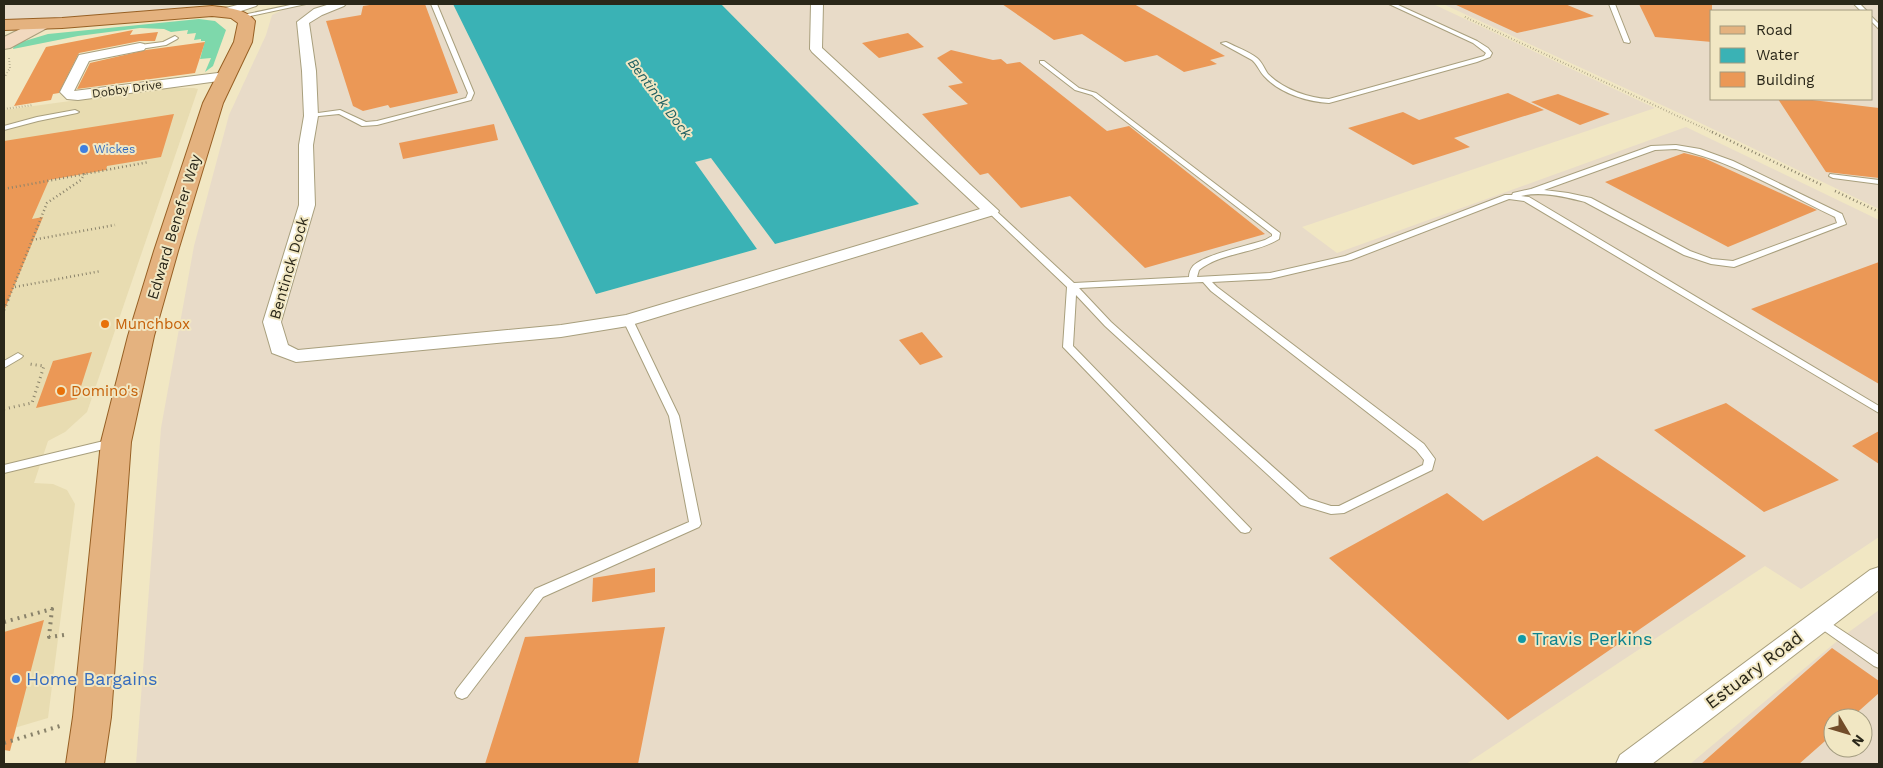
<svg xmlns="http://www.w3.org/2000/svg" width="1883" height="768" font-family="'Work Sans',sans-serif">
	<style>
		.built { fill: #e8dcb1 }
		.industrial { fill: #e8dbc8; fill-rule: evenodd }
		.green { fill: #7ed8ab }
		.water { fill: #3ab2b5 }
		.building { fill: #eb9856 }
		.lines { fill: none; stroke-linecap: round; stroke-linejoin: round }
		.lane-casing { stroke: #a89f7d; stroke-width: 2 }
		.street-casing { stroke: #a89f7d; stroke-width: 2 }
		.secondary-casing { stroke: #a89f7d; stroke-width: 2 }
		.primary-casing { stroke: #976024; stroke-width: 2 }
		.path-far3 { stroke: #8a836b; stroke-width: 2; stroke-dasharray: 0.5 2.5; stroke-linecap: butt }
		.path-far2 { stroke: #8a836b; stroke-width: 2.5; stroke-dasharray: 1 3; stroke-linecap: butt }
		.path-far1 { stroke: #8a836b; stroke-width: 3; stroke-dasharray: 1 4; stroke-linecap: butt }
		.path { stroke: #8a836b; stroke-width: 4; stroke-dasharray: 2 5; stroke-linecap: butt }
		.lane { fill: #fff; fill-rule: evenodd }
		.street { fill: #fff; fill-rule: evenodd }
		.secondary { fill: #f2d9bf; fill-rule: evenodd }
		.primary { fill: #e4b27f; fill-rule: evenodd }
		.shop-dot { fill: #3f7fe0; stroke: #f1e7c3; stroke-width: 2 }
		.food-dot { fill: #e8710a; stroke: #f1e7c3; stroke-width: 2 }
		.culture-dot { fill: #0f9aa8; stroke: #f1e7c3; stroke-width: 2 }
		.labels { text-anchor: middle; stroke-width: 4; stroke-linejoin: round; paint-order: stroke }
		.far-street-label { font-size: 12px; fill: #2a2719; stroke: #f1e7c3 }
		.far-shop-label { font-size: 12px; fill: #366cbe; stroke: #f1e7c3; text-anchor: start }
		.far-water-label { font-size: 14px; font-style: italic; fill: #1f5f61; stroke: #f1e7c3 }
		.street-label { font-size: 15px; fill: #2a2719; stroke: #f1e7c3 }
		.food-label { font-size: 15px; fill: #c56008; stroke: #f1e7c3; text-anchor: start }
		.near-culture-label { font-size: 18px; fill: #0d838f; stroke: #f1e7c3; text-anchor: start }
		.near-street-label { font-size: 18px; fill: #2a2719; stroke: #f1e7c3 }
		.near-shop-label { font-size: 18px; fill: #366cbe; stroke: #f1e7c3; text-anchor: start }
	</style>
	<rect width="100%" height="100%" fill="#f1e7c3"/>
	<!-- built -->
	<path class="built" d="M166 88H194L198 89 87 412 65 432 48 441 34 483 53 484 67 490 75 504 48 718 4 731V110Z"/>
	<!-- industrial -->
	<path class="industrial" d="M4 4H212L155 11 39 20H4Z
		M289 4H453L596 294 757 249 694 162 711 158 775 244 919 204 721 4H1433L1655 108 1302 227 1337 253 1686 127 1879 220V537L1801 589 1765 566 1466 764H136L161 428 194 246 229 115 266 35 272 15 293 5Z
		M1443 4H1879V209L1692 119ZM1712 11H1872V99H1712Z
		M1879 610V764H1690L1842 637ZM1833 718H1863V748H1833Z"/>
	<!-- green -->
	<path class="green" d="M199 19 215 21 226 30 213 66 205 72 211 58 200 59 205 41H201V39L194 40 196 33 187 34 188 30 171 32 164 29 140 28 78 36 13 49 14 45 18 43 48 34Z"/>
	<!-- water -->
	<path class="water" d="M453 4H721L919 204 775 244 711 158 695 162 757 249 596 294Z"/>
	<!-- building -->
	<path class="building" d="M376 4H425L458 93 390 108 388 105 363 111 353 106 326 21 361 15 363 6Z
		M1002 4H1134L1225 56 1210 60 1217 64 1184 72 1157 55 1125 62 1082 34 1054 40Z
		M1454 4H1565L1594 16 1517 33Z
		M1639 4H1712V42L1655 37Z
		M133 30 130 35 158 32 155 41H140L79 53 59 93 53 94 51 100 14 106 46 47Z
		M908 33 924 47 879 58 862 43Z
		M205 42 195 73 77 89 90 63 146 50Z
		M951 50 993 60 1001 59 1007 64 1020 62 1107 131 1129 126 1265 234 1145 268 1070 196 1021 208 988 173 980 175 922 114 968 104 948 86 963 83 937 58Z
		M1508 93 1544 110 1454 138 1470 147 1413 165 1348 128 1403 112 1419 120Z
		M1558 94 1581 103 1610 114 1580 125 1531 102Z
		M1778 99H1804L1879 108V178L1826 172Z
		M174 114 161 157 107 166 106 170 49 180 32 219 43 217 4 311V141Z
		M494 124 498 140 403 159 399 143Z
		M1684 153 1704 158 1817 210 1728 247 1605 182Z
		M1879 262V384L1751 309Z
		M922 332 943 357 920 365 899 340Z
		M92 352 77 399 36 408 53 361Z
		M1726 403 1839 480 1764 512 1654 430Z
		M1879 431V464L1852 446Z
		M1597 456 1746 556 1508 720 1329 558 1447 493 1483 521Z
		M655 568V592L592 602 593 578Z
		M44 620 10 751 4 750V632Z
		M665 627 638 764H485L525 637Z
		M1832 648 1879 681V693L1851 718H1833V734L1799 764H1701Z"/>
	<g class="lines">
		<defs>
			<path id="lane" d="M295 4H306L241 18 238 16Z
				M431 4H437L474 93 471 100 377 125 362 126 339 114 309 117 307 116 311 114 340 110 366 122 377 121 466 98 468 93Z
				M1389 4H1396L1477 41 1488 48 1492 53 1490 57 1477 62 1329 103C1307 102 1279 93 1264 76 1259 71 1258 65 1252 60L1221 43 1226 42C1236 47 1248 51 1257 58 1263 63 1264 69 1268 74 1283 89 1308 98 1329 99L1484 56 1486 53 1473 43Z
				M1609 4H1615L1630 42 1629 43 1624 42Z
				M1854 4H1860L1867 11H1861Z
				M1872 17 1879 24V29L1872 22Z
				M175 36 178 38 177 39 166 45 140 49 137 47 140 45 163 42Z
				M1040 61H1044L1079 88 1096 93 1280 233 1279 239C1255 254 1222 252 1199 270L1197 277 1270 273 1345 256 1505 195H1512L1513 193 1531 189 1651 146 1676 145 1700 149 1733 161 1842 214 1846 224 1734 267 1711 264 1684 255 1585 202C1565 197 1542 191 1521 196L1529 197 1879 406V413L1524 201 1509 199 1351 260 1270 279 1212 282 1217 287 1424 444 1435 459 1432 470 1344 513 1331 514 1301 505 1105 326 1076 295 1073 346 1251 529 1249 532 1245 533 1241 532 1065 349 1063 347 1067 287 987 211 988 209H994L1074 283 1189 277C1189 273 1190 270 1193 266 1205 254 1248 246 1265 240L1272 236V234L1092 95 1075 90 1040 63ZM1676 149C1731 160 1785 193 1835 217L1837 223 1733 261 1712 259 1690 251 1591 198 1568 193 1544 190 1655 150ZM1203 282 1211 291 1416 450 1424 460 1423 465 1339 506H1331L1309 499 1111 322 1079 288Z
				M75 110 79 112 77 113 38 121 4 130V126L37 117Z
				M1830 174 1879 180V184L1833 178 1829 176Z
				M628 317 633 320 679 416 701 524 699 527 543 597 467 697 462 699 457 697 455 693 457 689 535 589 689 522 669 416 623 320Z
				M18 353 23 356 21 358 4 368V361Z
				M112 439 116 440 117 443 116 446 4 473V465Z
				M1820 616 1879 655V668L1874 666 1816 625 1814 621 1816 617Z"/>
			<path id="street" d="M241 4H258L256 6 226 16 220 12 222 9Z
				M330 4H346L344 6 322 15 309 23 316 71 318 116 313 145 315 205 281 322 288 345 298 350 561 325 626 315 980 209 812 52 810 49 811 4H823L822 48 999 211 997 214 628 326 561 337 296 362 272 353 263 322 299 205V145L304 116 302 71 297 22 314 9Z
				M140 43 144 44 146 47 144 50 89 61 74 91 226 72 233 76 226 80 78 100 67 99 60 92 79 55Z
				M1879 567V590L1652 764H1616L1620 755 1870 570Z"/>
			<path id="secondary" d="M41 19 47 20 49 24 47 28 10 48 4 49V37Z"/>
			<path id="primary" d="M212 6C226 8 246 8 255 21L252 42 223 103 178 251 154 336 131 442 111 717 104 764H66L73 717 101 442 128 336 154 251 203 103 234 42 238 23 231 18 212 16 62 28 4 30V20L62 18Z"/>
		</defs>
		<!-- lane casing -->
		<use href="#lane" class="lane-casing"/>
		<!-- street casing -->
		<use href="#street" class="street-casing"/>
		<!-- secondary casing -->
		<use href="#secondary" class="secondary-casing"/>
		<!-- primary casing -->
		<use href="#primary" class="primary-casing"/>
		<!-- path-far3 -->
		<path class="path-far3" d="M1465 17 1714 133
			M4 78 10 68 9 58
			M4 109 33 105"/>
		<!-- path-far2 -->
		<path class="path-far2" d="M1712 132 1822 185
			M4 189 149 162
			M1835 191 1879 212
			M32 240 115 225
			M15 287 101 271
			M8 300 47 203 81 180 85 173"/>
		<!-- path-far1 -->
		<path class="path-far1" d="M4 310 9 298
			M4 409 32 403 44 366 29 364"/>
		<!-- path -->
		<path class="path" d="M4 622 52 609 49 637 64 635
			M4 743 60 726"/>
		<!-- lane -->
		<use href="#lane" class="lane"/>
		<!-- street -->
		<use href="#street" class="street"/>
		<!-- secondary -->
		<use href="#secondary" class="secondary"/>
		<!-- primary -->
		<use href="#primary" class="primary"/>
	</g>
	<!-- markers -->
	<g class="shop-dot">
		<circle cx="84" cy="149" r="5"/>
		<circle cx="16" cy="679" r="5"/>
	</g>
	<g class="food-dot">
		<circle cx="105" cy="324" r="5"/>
		<circle cx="61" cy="391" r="5"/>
	</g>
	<circle class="culture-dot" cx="1522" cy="639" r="5"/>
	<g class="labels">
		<!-- far-street labels -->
		<g class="far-street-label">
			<text transform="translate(127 89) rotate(-8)" y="4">Dobby Drive</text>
		</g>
		<!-- far-shop labels -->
		<g class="far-shop-label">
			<text x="94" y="153">Wickes</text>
		</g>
		<!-- far-water labels -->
		<g class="far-water-label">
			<text transform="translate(660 98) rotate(53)" y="5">Bentinck Dock</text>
		</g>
		<!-- street labels -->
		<g class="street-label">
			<text transform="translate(174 227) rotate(-73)" y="5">Edward Benefer Way</text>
			<text transform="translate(289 268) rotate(-74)" y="5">Bentinck Dock</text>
		</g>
		<!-- food labels -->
		<g class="food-label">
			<text x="115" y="329">Munchbox</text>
			<text x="71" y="396">Domino's</text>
		</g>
		<!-- near-culture labels -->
		<g class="near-culture-label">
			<text x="1532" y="645">Travis Perkins</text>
		</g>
		<!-- near-street labels -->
		<g class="near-street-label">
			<text transform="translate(1754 670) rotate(-37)" y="6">Estuary Road</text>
		</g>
		<!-- near-shop labels -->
		<g class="near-shop-label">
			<text x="26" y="685">Home Bargains</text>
		</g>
	</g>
	<!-- border -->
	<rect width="1883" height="768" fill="none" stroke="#2a2719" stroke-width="10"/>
	<!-- legend -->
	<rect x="1710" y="10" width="162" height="90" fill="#f1e7c3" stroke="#a19a7f"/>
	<rect x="1720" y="26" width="25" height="8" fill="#e4b27f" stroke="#a19a7f"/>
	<text x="1756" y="35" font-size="15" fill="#2a2719">Road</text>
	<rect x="1720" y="48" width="25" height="15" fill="#3ab2b5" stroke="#a19a7f"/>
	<text x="1756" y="60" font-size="15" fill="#2a2719">Water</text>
	<rect x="1720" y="72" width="25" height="15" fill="#eb9856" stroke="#a19a7f"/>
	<text x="1756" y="85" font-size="15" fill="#2a2719">Building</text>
	<!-- north arrow -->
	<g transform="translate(1848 733) rotate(128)"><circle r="24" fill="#f1e7c3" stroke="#a19a7f"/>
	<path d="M0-4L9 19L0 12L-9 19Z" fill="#724c29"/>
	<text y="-8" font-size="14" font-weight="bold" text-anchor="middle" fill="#2a2719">N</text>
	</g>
</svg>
